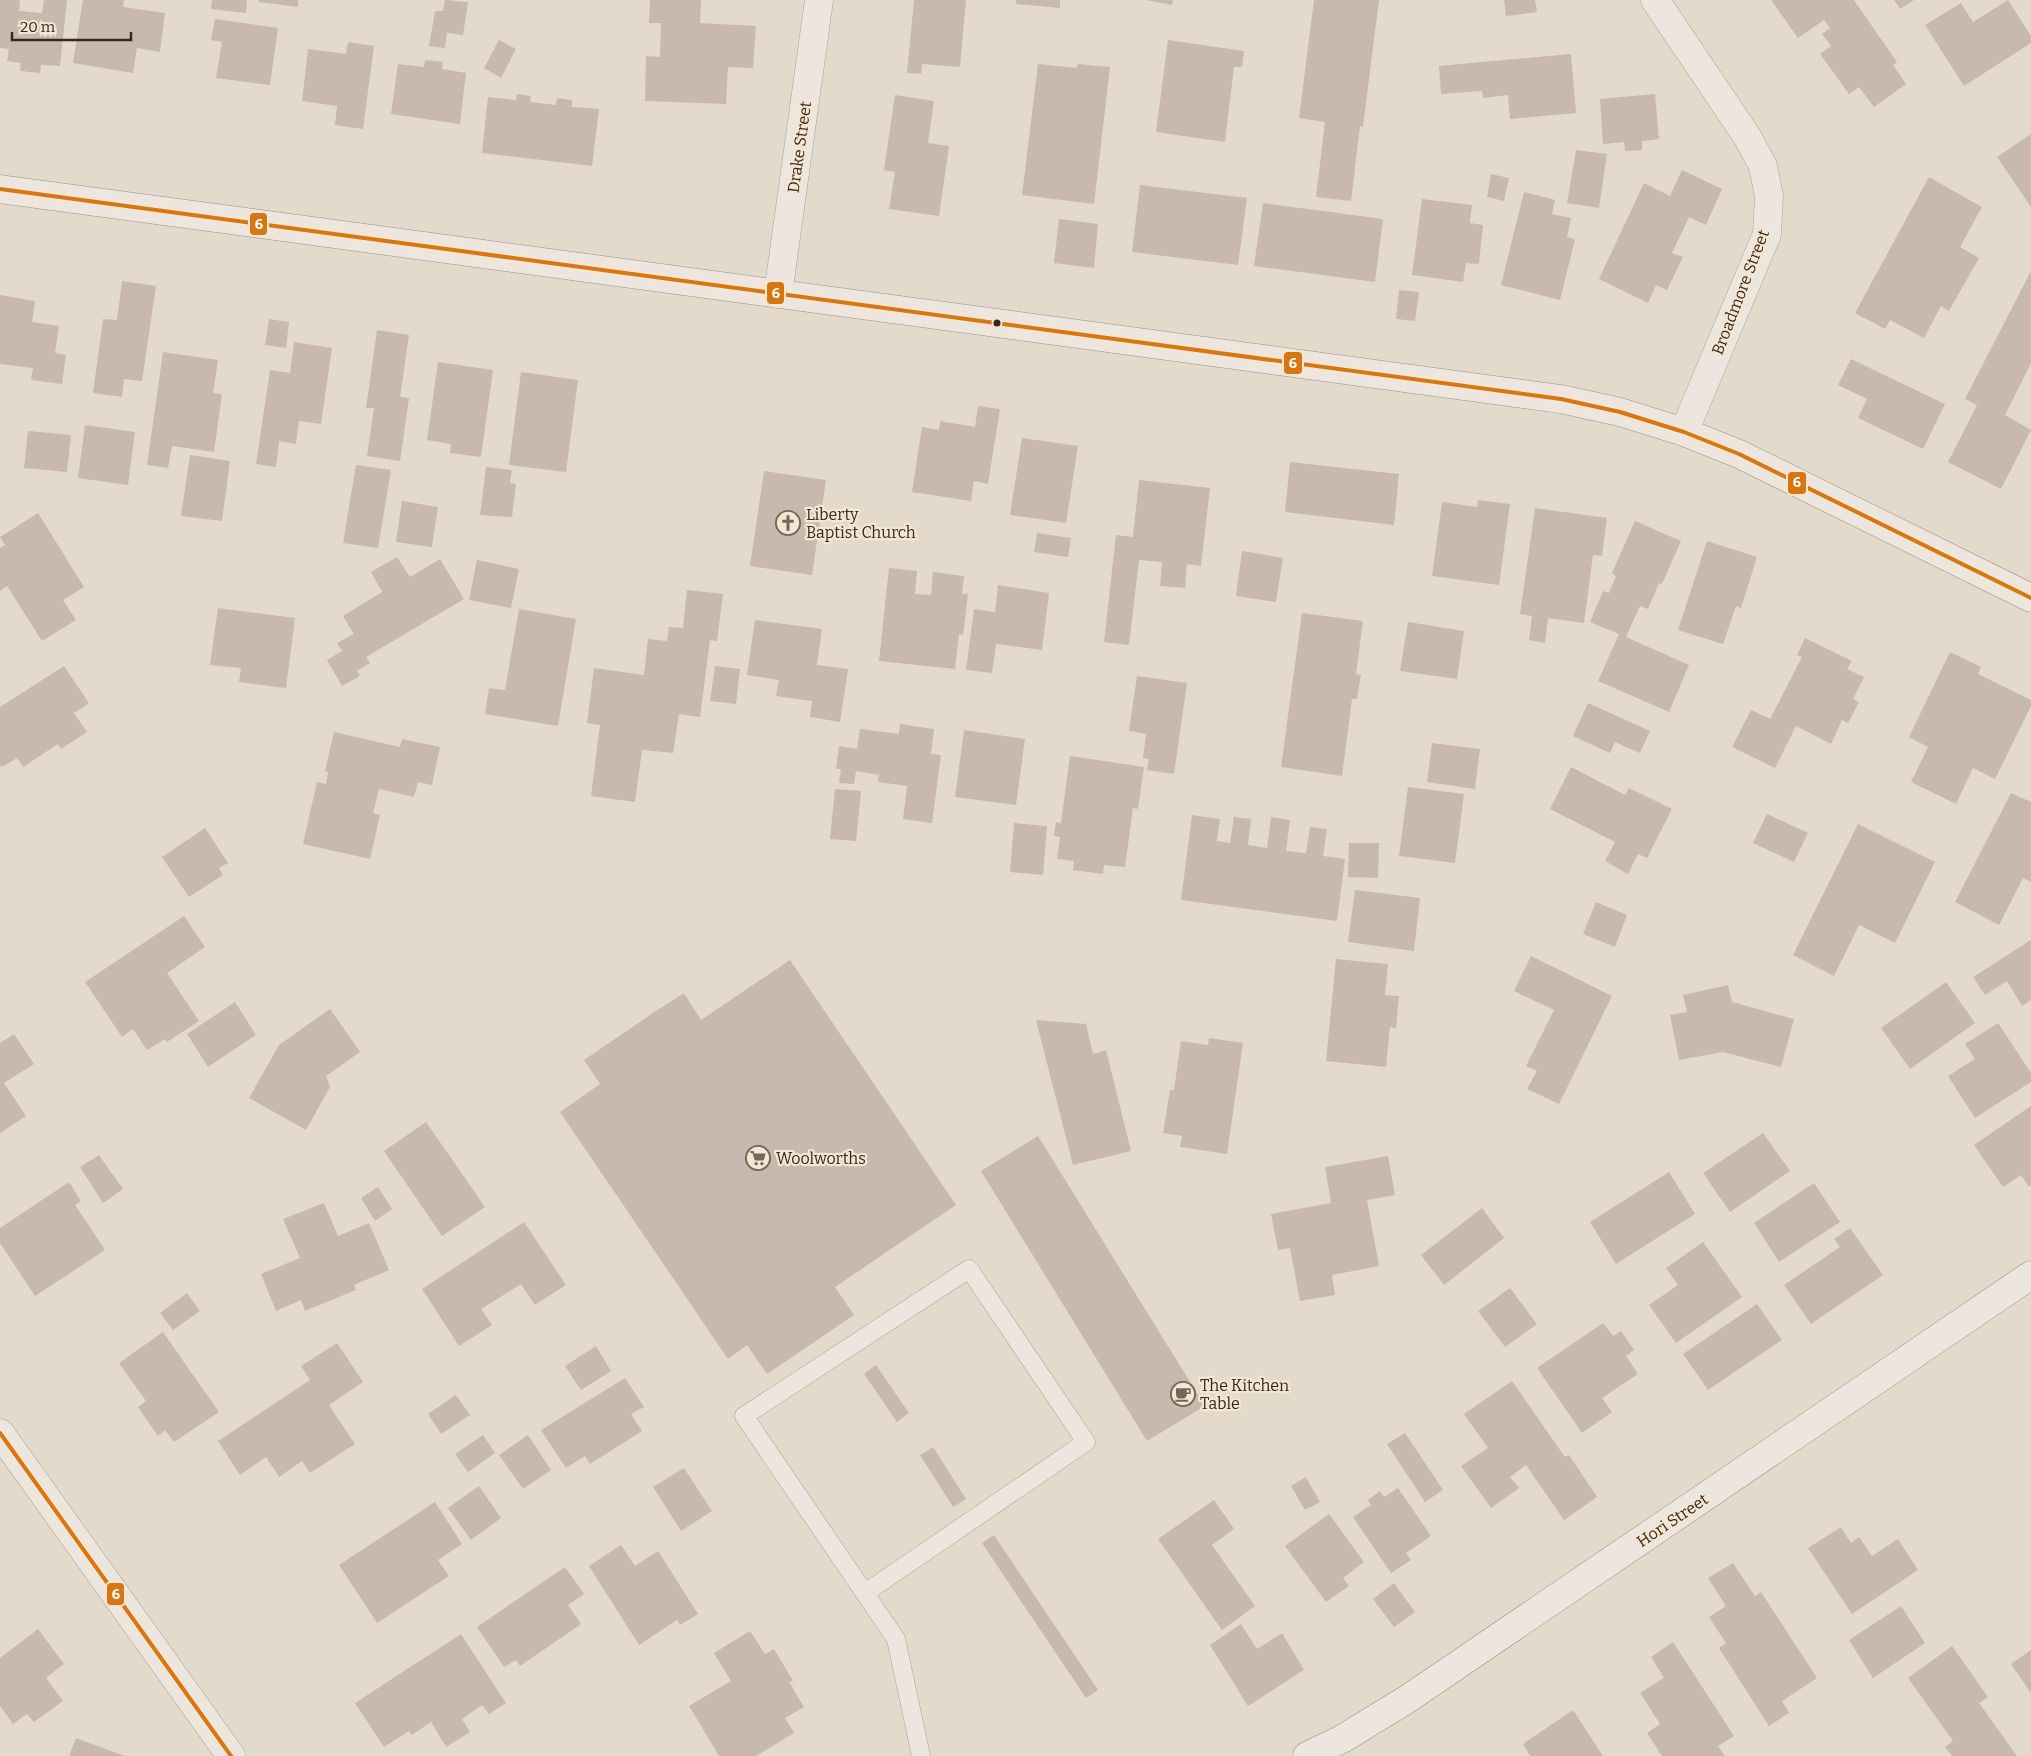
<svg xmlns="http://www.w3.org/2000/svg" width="2031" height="1756" font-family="Bitter,serif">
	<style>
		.building { fill: #c8b8ad }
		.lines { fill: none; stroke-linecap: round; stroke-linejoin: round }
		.lane-casing { stroke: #a99f96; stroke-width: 19 }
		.street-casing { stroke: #a99f96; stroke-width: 29 }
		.secondary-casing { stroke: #998f85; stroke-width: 29 }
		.lane { stroke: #ece6de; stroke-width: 18 }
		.street { stroke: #ece6de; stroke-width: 28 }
		.secondary { stroke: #ece6de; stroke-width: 28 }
		.bus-1-casing { stroke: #f5e6d2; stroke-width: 8 }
		.bus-1 { stroke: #d67714; stroke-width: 4 }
		.bus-dot { fill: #37271e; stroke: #f5e6d2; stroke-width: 2 }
		.labels { text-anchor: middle; stroke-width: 4.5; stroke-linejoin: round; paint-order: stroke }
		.street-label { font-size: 16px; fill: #37271e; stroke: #f5e6d2 }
		.poi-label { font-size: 16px; fill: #37271e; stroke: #f5e6d2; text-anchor: start }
		.line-badge { stroke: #f5e6d2; stroke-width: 2 }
		.badge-label { font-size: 14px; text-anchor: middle; font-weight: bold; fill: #fff }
	</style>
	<rect width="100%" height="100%" fill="#e4dacc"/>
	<!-- building -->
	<path class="building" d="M0 0H20L19 11 42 13 44 0H67L60 66 41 65 40 73 20 71 21 63 7 61 9 49 0 48Z
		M83 0H124L123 7 165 13 160 52 137 48 133 73 73 63Z
		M212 0H247L246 13 211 9Z
		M259 0H298V7L259 2Z
		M445 0 468 2 463 35 447 33 445 48 429 46 435 11H443Z
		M650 0H701L700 23 756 26 753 68 728 67 726 104 645 101 646 56 660 57 661 23H649Z
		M914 0H966L960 67 922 64 921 74 907 73Z
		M1016 0H1060V8L1016 4Z
		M1146 0H1173L1172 5Z
		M1314 0H1379L1363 127 1360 126 1351 201 1316 197 1325 122 1299 118Z
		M1504 0H1535L1537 12 1506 16Z
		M1771 0H1854L1897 62 1893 65 1906 84 1874 107 1859 87 1849 94 1820 54 1831 46 1822 34 1830 28 1824 20 1798 38Z
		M1894 0H1914L1900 9Z
		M2008 0 2031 36V43L1964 86 1925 25 1961 3 1973 22Z
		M215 19 278 28 270 85 216 78 222 42 211 40Z
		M499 40 516 49 501 78 484 68Z
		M1168 40 1244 51 1242 67H1234L1225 142 1156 132Z
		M348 42 374 46 363 129 335 125 337 106 302 101 308 49 346 54Z
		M1571 54 1576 113 1510 119 1508 95 1483 98 1482 91 1441 94 1439 66Z
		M425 60 443 62 442 69 466 73 460 124 391 114 398 64 424 67Z
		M1038 64 1077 68 1078 64 1110 67 1094 204 1022 195Z
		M517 94 531 96 530 102 556 105 557 98 572 100V107L599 109 592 166 482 153 488 97 516 100Z
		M1655 94 1659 139 1642 141V150L1625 151 1624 142 1603 144 1600 99Z
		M895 95 934 101 928 143 949 146 939 216 889 209 895 172 884 170Z
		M2031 134V207L1997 157Z
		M1576 150 1607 154 1599 208 1567 203Z
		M1682 170 1722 189 1706 225 1689 217 1672 253 1683 257 1667 290 1656 285 1648 303 1599 279 1644 183 1670 196Z
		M1491 174 1509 178 1504 201 1487 197Z
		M1929 177 1982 207 1960 247 1979 258 1949 311 1941 306 1924 338 1890 320 1885 329 1855 313Z
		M1140 185 1247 198 1238 265 1132 252Z
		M1524 192 1555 200 1552 214 1571 218 1567 237 1575 239 1560 300 1501 285Z
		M1422 199 1472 205 1470 223 1483 225 1479 264 1466 263 1463 282 1412 275Z
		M1263 203 1383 219 1375 282 1254 266Z
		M1059 219 1098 224 1094 268 1054 263Z
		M2031 271V363L2005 415 2031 430 2001 489 1948 462 1977 405 1965 399Z
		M122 281 156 286 142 381 124 379 122 397 93 393 103 319 117 320Z
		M1399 290 1419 292 1415 321 1396 319Z
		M0 295 35 301 32 322 59 326 55 353 66 355 62 384 31 380 33 368 0 364Z
		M269 319 289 322 286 348 265 345Z
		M377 330 409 335 400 397 409 398 400 461 367 456 374 408H366Z
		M294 342 332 348 321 424 299 421 296 444 279 441 276 467 256 464 270 370 290 373Z
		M163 352 218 360 213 393 222 394 214 452 172 446 168 468 147 465Z
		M1851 359 1945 404 1923 449 1858 418 1867 399 1838 385Z
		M438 362 493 370 481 457 450 453 451 444 427 440Z
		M521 372 578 380 566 472 509 465Z
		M978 406 1000 409 988 484 974 481 971 501 912 492 922 427 939 430 940 421 975 427Z
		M85 425 135 432 128 485 78 478Z
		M28 431 71 435 67 472 24 468Z
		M1022 438 1078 446 1066 523 1010 515Z
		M190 455 230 461 222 521 181 516Z
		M1290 462 1399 474 1394 525 1285 512Z
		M356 465 391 470 378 548 343 543Z
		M486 467 512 470 510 483 516 484 512 517 480 515Z
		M764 471 826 480 812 575 750 566Z
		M1139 480 1210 488 1201 566 1187 564 1185 588 1160 586 1162 562 1139 560 1129 645 1104 642 1116 535 1133 537Z
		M1478 500 1510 504 1499 585 1432 576 1442 502 1477 507Z
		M402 501 438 507 432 547 396 542Z
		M1535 508 1607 518 1602 556 1593 555 1584 623 1548 618 1545 643 1529 640 1532 616 1520 614Z
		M38 513 84 587 63 600 76 620 42 641 7 586 0 591V548L5 545 0 537Z
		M1635 521 1681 541 1662 584 1659 583 1648 609 1640 606 1626 637 1689 665 1669 712 1598 681 1619 634 1590 622 1603 591 1609 593 1616 576 1612 573Z
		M1037 533 1071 538 1068 557 1034 552Z
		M1707 541 1757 557 1741 608 1736 606 1723 644 1678 630Z
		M1242 551 1283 558 1276 602 1236 596Z
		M397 557 410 577 440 559 464 599 366 657 370 663 357 671 360 676 342 686 327 660 342 651 337 643 354 634 343 616 382 592 371 572Z
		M477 560 519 569 511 608 469 600Z
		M889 568 917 571 915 594 931 595 933 572 964 576 962 594H968L963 635 959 634 955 669 879 661Z
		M998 585 1049 593 1042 650 996 644 992 673 966 670 974 609 995 612Z
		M687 590 723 594 717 641 710 640 700 717 679 714 673 753 642 750 635 802 591 796 600 725 587 723 594 668 644 675 648 639 667 641 669 627 683 628Z
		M218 608 295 618 286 688 239 682 241 668 210 665Z
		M519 609 576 619 558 726 485 714 489 688 505 690Z
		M1302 613 1363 621 1356 674 1361 675 1357 699H1352L1342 776 1281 767Z
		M755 620 822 629 817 665 848 669 840 722 810 717 812 701 776 696 779 680 747 675Z
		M1408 622 1464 631 1457 679 1400 671Z
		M1805 638 1852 661 1847 669 1864 677 1853 699 1859 702 1848 723 1842 720 1831 744 1796 726 1775 768 1732 747 1751 710 1770 719 1802 657 1797 655Z
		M1950 652 1981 667 1978 674 2031 700V706L1995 779 1973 768 1956 804 1911 782 1928 747 1909 737Z
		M64 666 89 703 74 713 87 732 61 749 58 744 23 767 17 758 2 767 0 765V707Z
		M715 666 740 669 736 704 710 701Z
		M1137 676 1187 683 1174 774 1147 770 1149 759 1143 758 1146 734 1129 731Z
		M1588 703 1650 731 1640 753 1615 742 1610 753 1573 736Z
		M900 724 934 729 931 754 941 755 932 823 903 819 907 786 878 782 879 775 856 771 854 784 839 783 841 769H836L839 746 857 749 860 729 899 734Z
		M964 730 1025 739 1016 805 955 797Z
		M334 732 400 747 402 739 440 747 432 785 418 782 414 797 379 789 373 813 380 815 370 859 303 844 317 782 326 784 328 772 325 771Z
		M1432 743 1480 749 1475 789 1427 782Z
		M1070 756 1144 767 1138 809 1133 808 1125 867 1104 865 1103 874 1073 870 1074 861 1057 859 1060 837 1054 836 1056 822 1061 823Z
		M1571 767 1625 795 1629 788 1672 809 1647 858 1638 854 1628 874 1605 861 1615 842 1550 809Z
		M1408 787 1464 794 1455 863 1399 856Z
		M835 789 861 791 856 841 830 839Z
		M2011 793 2031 802V882L2023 878 1999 925 1955 902Z
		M1767 814 1808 833 1794 862 1753 843Z
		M1192 815 1220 819 1217 841 1230 843 1234 817 1251 819 1248 845 1267 848 1271 817 1290 820 1286 851 1306 853 1310 827 1327 829 1323 856 1345 859 1337 921 1181 900Z
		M1014 823 1047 826 1043 875 1010 872Z
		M1858 824 1935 862 1895 943 1859 925 1834 976 1793 955Z
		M205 828 228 863 219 868 223 875 189 897 162 857Z
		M1349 843H1379L1378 878 1348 877Z
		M1355 890 1420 898 1414 951 1348 942Z
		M1596 902 1627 915 1615 947 1583 934Z
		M184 916 205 947 167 973 199 1021 167 1042 165 1039 147 1050 133 1029 122 1037 85 982Z
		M2031 940V1000L2022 1006 2007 981 1985 995 1973 977Z
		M1531 956 1612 996 1559 1104 1527 1089 1537 1071 1526 1066 1554 1010 1514 991Z
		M1336 959 1388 964 1385 995 1399 996 1396 1028 1390 1027 1386 1067 1326 1061Z
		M790 960 956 1205 835 1287 854 1315 767 1374 747 1345 728 1359 560 1112 600 1084 584 1060 656 1011 684 993 701 1020Z
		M1946 982 1975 1023 1910 1069 1881 1028Z
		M1728 985 1732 1002 1794 1019 1781 1067 1723 1052 1679 1060 1670 1015 1687 1012 1683 995Z
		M235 1002 256 1035 208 1067 187 1034Z
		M330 1009 360 1052 326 1076 330 1087 306 1130 249 1098 279 1045Z
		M1036 1020 1086 1024 1093 1054 1106 1050 1131 1151 1073 1165Z
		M1998 1023 2031 1073V1082L1975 1118 1948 1076 1975 1059 1965 1044Z
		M14 1034 34 1064 4 1083 26 1116 0 1133V1043Z
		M1209 1038 1243 1043 1227 1154 1180 1147 1182 1136 1163 1133 1170 1090H1174L1181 1041 1208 1045Z
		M2031 1106V1185L2029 1187 2021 1175 2003 1187 1974 1145Z
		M426 1122 485 1207 442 1236 384 1151Z
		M1763 1133 1790 1171 1730 1212 1703 1173Z
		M1038 1136 1205 1406 1147 1441 981 1171Z
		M99 1155 123 1189 103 1203 80 1167Z
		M1388 1156 1395 1195 1367 1200 1379 1266 1332 1275 1335 1295 1300 1301 1290 1248 1278 1250 1271 1214 1331 1203 1325 1167Z
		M1669 1172 1695 1214 1616 1264 1590 1222Z
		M69 1182 81 1201 75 1205 105 1250 35 1296 0 1243V1228Z
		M1814 1183 1840 1222 1779 1262 1754 1223Z
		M378 1187 392 1209 375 1221 361 1198Z
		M324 1203 338 1236 369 1223 389 1270 354 1285 356 1290 305 1311 301 1300 276 1311 261 1274 300 1258 283 1219Z
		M1482 1208 1504 1238 1444 1285 1421 1255Z
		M524 1222 566 1285 535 1305 521 1284 481 1309 492 1325 459 1346 422 1289Z
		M1850 1228 1883 1275 1811 1324 1784 1285 1840 1247 1834 1239Z
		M1703 1242 1742 1297 1676 1343 1649 1305 1678 1285 1666 1268Z
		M1510 1288 1537 1324 1505 1347 1478 1311Z
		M187 1293 200 1311 173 1330 160 1313Z
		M1757 1304 1782 1340 1708 1390 1683 1354Z
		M1603 1323 1613 1336 1621 1331 1634 1350 1626 1356 1638 1374 1602 1398 1612 1412 1582 1433 1537 1368Z
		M163 1332 219 1412 174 1442 165 1430 158 1436 138 1407 146 1401 119 1363Z
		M337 1343 363 1382 329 1405 355 1444 310 1473 302 1461 279 1477 266 1457 240 1475 218 1441 310 1380 301 1366Z
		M596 1346 611 1371 581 1390 565 1366Z
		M876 1365 909 1413 897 1422 864 1374Z
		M625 1378 644 1407 631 1414 642 1431 590 1464 585 1456 566 1468 541 1430Z
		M1512 1381 1565 1457 1569 1455 1597 1497 1564 1520 1526 1465 1510 1477 1519 1488 1491 1508 1461 1466 1488 1448 1464 1414Z
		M456 1395 470 1415 441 1434 428 1414Z
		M1405 1433 1443 1490 1425 1502 1387 1444Z
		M483 1435 495 1453 468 1472 455 1454Z
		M528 1435 551 1470 523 1489 499 1455Z
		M933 1447 966 1499 953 1507 920 1455Z
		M684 1468 712 1511 681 1531 653 1487Z
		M1306 1477 1320 1502 1305 1510 1291 1486Z
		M479 1486 501 1518 471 1540 448 1508Z
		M1398 1488 1431 1536 1406 1553 1411 1560 1391 1573 1353 1517 1371 1505 1368 1500 1380 1491 1384 1497Z
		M1214 1500 1234 1529 1212 1545 1255 1606 1222 1630 1158 1539Z
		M435 1502 462 1544 438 1560 449 1576 377 1623 339 1565Z
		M1329 1514 1364 1562 1343 1578 1349 1586 1326 1602 1285 1546Z
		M1841 1527 1851 1543 1859 1537 1872 1556 1898 1539 1918 1570 1852 1614 1808 1548Z
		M994 1535 1098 1690 1086 1698 982 1543Z
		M621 1545 635 1566 658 1551 698 1614 680 1625 677 1620 639 1645 589 1566Z
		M1733 1563 1755 1596 1761 1592 1817 1678 1782 1701 1789 1713 1769 1726 1719 1648 1726 1643 1709 1617 1726 1606 1708 1578Z
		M565 1567 584 1594 568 1605 581 1624 520 1666 516 1660 504 1667 477 1627Z
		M1394 1583 1415 1612 1394 1627 1373 1599Z
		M1901 1606 1925 1643 1873 1678 1849 1640Z
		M1241 1624 1257 1649 1282 1633 1304 1670 1248 1706 1210 1645Z
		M38 1629 64 1664 46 1678 63 1701 34 1722 27 1714 13 1724 0 1706V1658Z
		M750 1631 765 1654 774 1649 793 1681 789 1682 804 1707 785 1718 794 1733 756 1756H719L689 1706 731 1681 714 1653Z
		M461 1634 506 1703 489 1714 482 1705 462 1719 470 1732 446 1747 431 1722 412 1735 409 1731 384 1747 355 1703Z
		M1673 1642 1734 1736 1718 1746 1725 1756H1662L1647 1733 1660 1724 1640 1693 1664 1678 1651 1657Z
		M1952 1646 1988 1697 1979 1703 2017 1756H1952L1945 1747 1953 1741 1908 1678Z
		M2031 1650V1693L2011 1664Z
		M1573 1710 1603 1756H1530L1523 1744Z
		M76 1738 125 1756H69Z"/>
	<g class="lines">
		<defs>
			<path id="lane" d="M865 1593 1086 1442 969 1269 744 1416 896 1639 921 1756"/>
			<path id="street" d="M1655 0 1748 138 1763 166 1769 196 1767 234 1684 432
				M778 294 819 0
				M0 1433 231 1756"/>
			<path id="secondary" d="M0 189 1561 399 1620 412 1684 432 1739 454 2031 598
				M1307 1756 1342 1739 1406 1700 2031 1275"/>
		</defs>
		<!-- lane casing -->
		<use href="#lane" class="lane-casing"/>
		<!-- street casing -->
		<use href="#street" class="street-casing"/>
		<!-- secondary casing -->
		<use href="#secondary" class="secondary-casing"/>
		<!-- lane -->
		<use href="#lane" class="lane"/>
		<!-- street -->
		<use href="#street" class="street"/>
		<!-- secondary -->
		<use href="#secondary" class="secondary"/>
		<defs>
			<path id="bus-1" d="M0 189 1561 399 1620 412 1684 432 1739 454 2031 598
				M0 1433 231 1756"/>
		</defs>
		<!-- bus-1 casing -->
		<use href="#bus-1" class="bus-1-casing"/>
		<!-- bus-1 -->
		<use href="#bus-1" class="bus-1"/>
	</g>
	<!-- icons -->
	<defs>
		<symbol id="church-ring" viewBox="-11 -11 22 22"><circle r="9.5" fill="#f5e6d2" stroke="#74665b" stroke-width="1.5"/><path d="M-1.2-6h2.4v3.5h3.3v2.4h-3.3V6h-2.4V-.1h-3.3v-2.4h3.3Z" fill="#74665b"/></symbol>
		<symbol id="supermarket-ring" viewBox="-11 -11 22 22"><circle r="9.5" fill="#f5e6d2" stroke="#74665b" stroke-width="1.5"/><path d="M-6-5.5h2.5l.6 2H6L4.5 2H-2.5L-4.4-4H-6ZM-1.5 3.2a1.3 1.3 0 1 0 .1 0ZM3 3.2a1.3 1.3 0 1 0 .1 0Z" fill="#74665b"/></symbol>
		<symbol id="cafe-ring" viewBox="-11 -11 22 22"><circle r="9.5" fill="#f5e6d2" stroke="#74665b" stroke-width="1.5"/><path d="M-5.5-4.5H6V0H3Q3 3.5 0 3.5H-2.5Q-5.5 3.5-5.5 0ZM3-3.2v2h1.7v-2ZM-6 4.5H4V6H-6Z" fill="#74665b"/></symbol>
	</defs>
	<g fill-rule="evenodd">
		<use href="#church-ring" x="774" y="509" width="28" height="28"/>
		<use href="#supermarket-ring" x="744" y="1144" width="28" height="28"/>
		<use href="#cafe-ring" x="1169" y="1380" width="28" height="28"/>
	</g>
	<!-- markers -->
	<circle class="bus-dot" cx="997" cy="323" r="4.5"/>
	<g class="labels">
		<!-- street labels -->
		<g class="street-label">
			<text transform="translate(799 147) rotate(-82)" y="6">Drake Street</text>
			<text transform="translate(1740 292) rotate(-69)" y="6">Broadmore Street</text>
			<text transform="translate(1672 1520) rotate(-34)" y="6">Hori Street</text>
		</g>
		<!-- poi labels -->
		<g class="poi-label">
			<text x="806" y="520">Liberty<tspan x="806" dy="18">Baptist Church</tspan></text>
			<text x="776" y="1164">Woolworths</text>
			<text x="1200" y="1391">The Kitchen<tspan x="1200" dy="18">Table</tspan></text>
		</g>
	</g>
	<g class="line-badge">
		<rect x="249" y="212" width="19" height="24" rx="5" fill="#d67714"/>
		<rect x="766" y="281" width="19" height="24" rx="5" fill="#d67714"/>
		<rect x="1283" y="351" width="20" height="24" rx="5" fill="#d67714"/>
		<rect x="1787" y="471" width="20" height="24" rx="5" fill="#d67714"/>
		<rect x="106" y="1582" width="19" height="24" rx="5" fill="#d67714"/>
	</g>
	<g class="badge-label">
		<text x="259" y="229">6</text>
		<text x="776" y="298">6</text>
		<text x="1293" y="368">6</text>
		<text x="1797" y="487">6</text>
		<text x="116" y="1599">6</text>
	</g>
	<!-- scale -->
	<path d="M12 32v8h119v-8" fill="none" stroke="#37271e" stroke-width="2.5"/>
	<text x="20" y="32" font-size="15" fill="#37271e" stroke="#f5e6d2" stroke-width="4" paint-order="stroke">20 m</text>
</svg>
